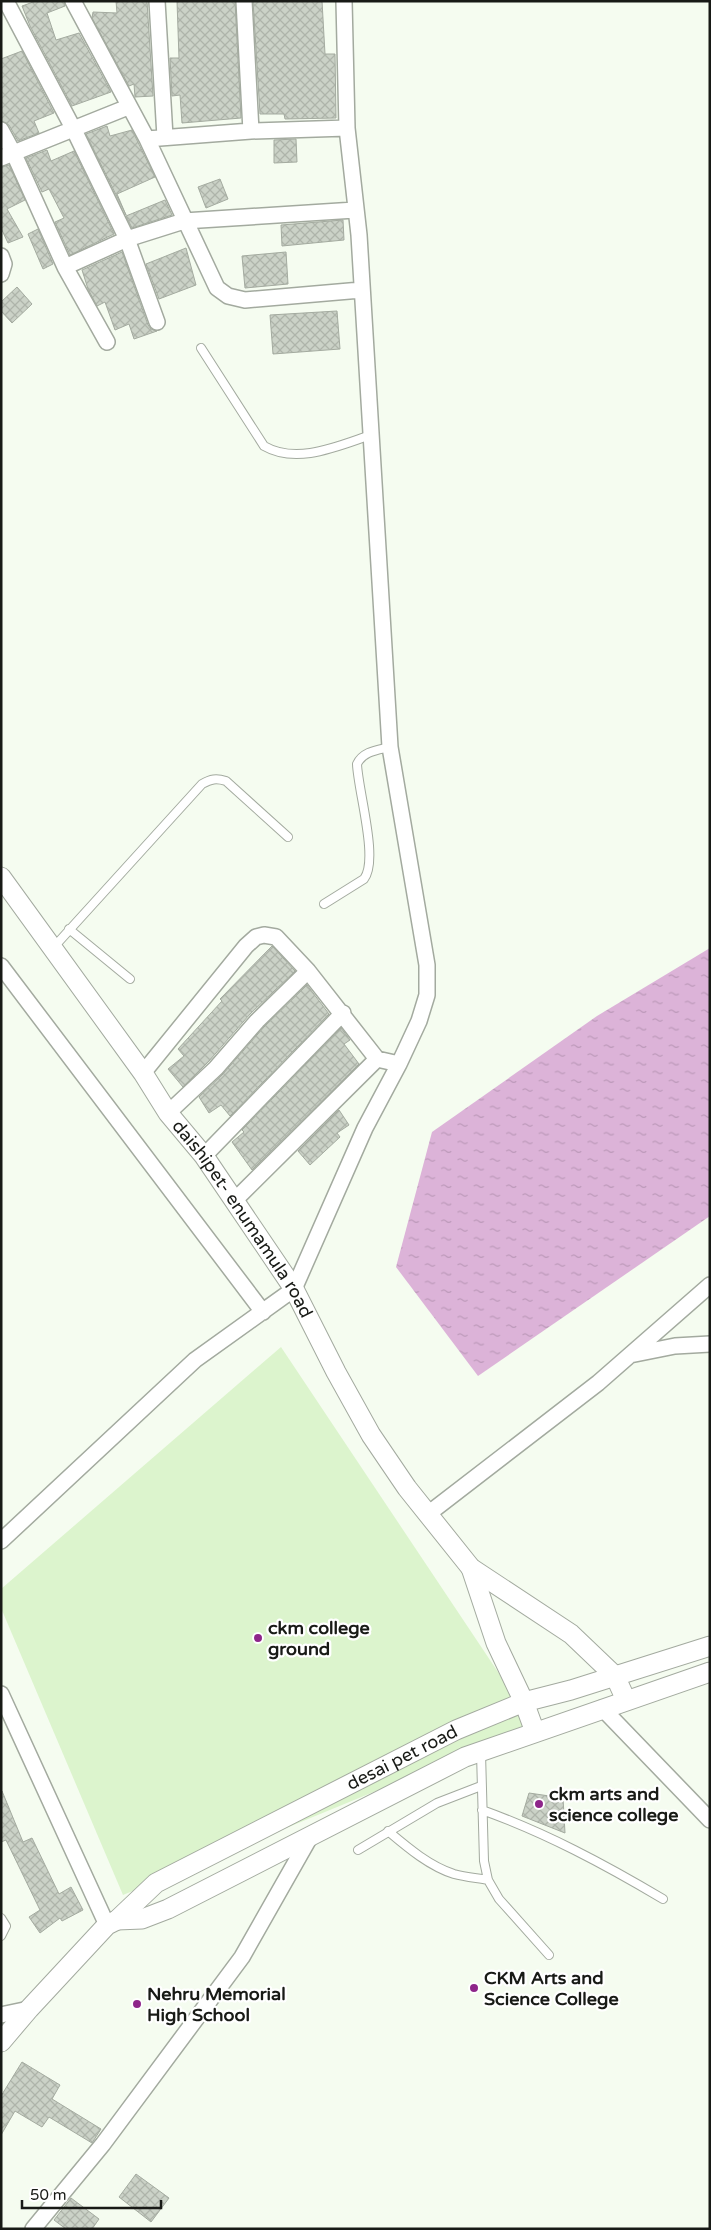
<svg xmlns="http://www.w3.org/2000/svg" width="711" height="2230" font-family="'Varela Round',sans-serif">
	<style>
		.green { fill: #dcf4cd }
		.water { fill: url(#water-ripples) }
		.building { fill: url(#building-cross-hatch); stroke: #a4aba0 }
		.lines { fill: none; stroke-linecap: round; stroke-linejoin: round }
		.service-casing { stroke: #a3aa9f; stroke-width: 10 }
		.minor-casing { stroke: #a3aa9f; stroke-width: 18 }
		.tertiary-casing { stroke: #a3aa9f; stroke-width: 21 }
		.service { stroke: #fff; stroke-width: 8 }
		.minor { stroke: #fff; stroke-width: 15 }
		.tertiary { stroke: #fff; stroke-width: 19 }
		.poi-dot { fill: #8e258a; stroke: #fff; stroke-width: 2 }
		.labels { text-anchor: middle; stroke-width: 4.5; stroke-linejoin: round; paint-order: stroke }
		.street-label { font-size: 18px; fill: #181a16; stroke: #fff }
		.poi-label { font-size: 18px; font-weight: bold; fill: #181a16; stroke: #fff; text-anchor: start }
	</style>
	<defs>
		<pattern id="water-ripples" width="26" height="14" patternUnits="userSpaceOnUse" patternTransform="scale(1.25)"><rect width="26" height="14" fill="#dcb3d8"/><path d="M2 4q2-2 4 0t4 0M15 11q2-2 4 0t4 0" fill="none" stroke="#bc99b9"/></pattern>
		<pattern id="building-cross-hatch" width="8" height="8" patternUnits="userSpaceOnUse" patternTransform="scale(1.25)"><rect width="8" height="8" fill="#cbd2c7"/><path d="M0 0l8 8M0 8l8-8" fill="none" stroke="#aeb4aa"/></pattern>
	</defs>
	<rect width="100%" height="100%" fill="#f5fcf0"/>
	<!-- green -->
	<path class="green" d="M281 1347 534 1726 123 1895 1 1608V1589Z"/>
	<!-- water -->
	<path class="water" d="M710 948V1216L478 1376 396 1267 432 1132 597 1016Z"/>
	<!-- building -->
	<path class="building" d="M36 1H64L65 6 47 13 56 40 79 33 111 92 72 106 30 26 22 6Z
		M116 1H147L153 96 135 97 134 84 129 86 92 18 93 12 117 13Z
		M177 1H235L241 118 182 123 180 95 172 96 170 58H179Z
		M253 1H322L325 54H335L336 118 285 119 284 114H260Z
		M22 51 54 113 34 121 39 133 18 141 9 125 1 121V59Z
		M107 126 110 136 132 130 155 177 117 194 126 215 86 134Z
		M296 139 297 162 274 163V140Z
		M47 150 51 161 74 151 114 234 70 255 55 222 64 218 49 189 42 192 26 158Z
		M9 165 25 200 7 209 23 237 8 243 1 228V167Z
		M220 179 228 199 206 208 198 187Z
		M165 200 172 215 132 228 126 216Z
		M343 220 344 240 282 246 281 225Z
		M38 229 53 264 43 269 28 234Z
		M186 248 196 285 159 299 146 264Z
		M122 252 148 325 151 329 157 331 134 339 129 324 115 330 105 302 97 306 88 289 82 270Z
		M286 252 288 284 245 288 242 256Z
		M17 287 32 304 12 323 1 311V302Z
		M337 311 340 349 273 354 270 315Z
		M272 946 295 971 250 1014 209 1061 183 1087 168 1069 184 1056 178 1049 222 1001 220 999Z
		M307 985 329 1014 230 1116 221 1105 209 1113 199 1097 223 1074 264 1027Z
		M341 1028 350 1040 344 1044 359 1064 252 1170 232 1142 244 1132 242 1130Z
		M339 1110 349 1125 337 1133 340 1137 310 1165 298 1151Z
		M2 1791 23 1842 32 1838 59 1894 71 1887 83 1910 62 1921 60 1918 40 1933 29 1917 40 1910 6 1840 1 1842Z
		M529 1793 563 1798 565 1833 522 1816Z
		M22 2062 60 2085 52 2099 101 2129 92 2143 49 2117 42 2127 15 2111 1 2135V2096Z
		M136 2174 169 2198 151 2222 119 2197Z
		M71 2198 99 2219 92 2229H66L54 2220Z"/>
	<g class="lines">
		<defs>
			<path id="service" d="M201 348 264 446C297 465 338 446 371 435
				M324 904 364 879C379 860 358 791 357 764 363 751 378 750 390 747
				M69 929 130 979
				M53 948 202 784C211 779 216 778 226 781L288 837
				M481 1753 484 1861 488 1880 499 1899 549 1955
				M482 1810C546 1833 604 1864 663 1899
				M388 1831C407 1847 429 1866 454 1874 465 1877 477 1878 488 1880
				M358 1850 437 1803 481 1786
				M1 1918 6 1926 1 1936"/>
			<path id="minor" d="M6 1 74 130 127 239 157 322
				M73 1 147 139 217 288 228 296 245 300 361 290
				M157 1 165 137
				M244 1 251 131
				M1 130 14 154 65 267 107 342
				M147 139 251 131 347 128
				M1 158 128 107
				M1 256 4 264 1 274
				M65 267 127 239 184 221 355 210
				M1 966 263 1312
				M143 1073 246 946 256 937 264 935 276 937 308 971 377 1059 399 1064
				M168 1113 216 1068 257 1021 308 971
				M204 1156 343 1013
				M235 1200 377 1059
				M630 1355 675 1346 710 1344
				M428 1514 598 1383 710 1285
				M1 1541 195 1360 294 1289 365 1128 399 1064 419 1021 427 995V965L390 747 359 235 347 128 344 1
				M1 1694 107 1925
				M602 1708 710 1820
				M1 2015 29 2009
				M33 2229 103 2144 242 1957 310 1837"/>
			<g id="tertiary">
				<path id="s1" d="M1 877 143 1073 168 1113 204 1156 294 1289 336 1372 371 1435 407 1488 471 1568 571 1634 615 1676 626 1700"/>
				<path d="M471 1568 496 1643 524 1702 535 1732"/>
				<path d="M117 1920 142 1919 168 1909 465 1757 710 1672"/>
				<path id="s2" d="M1 2042 29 2009 107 1925 117 1920 156 1883 456 1730 524 1702 571 1690 710 1646"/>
			</g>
		</defs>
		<!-- service casing -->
		<use href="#service" class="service-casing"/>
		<!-- minor casing -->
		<use href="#minor" class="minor-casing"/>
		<!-- tertiary casing -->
		<use href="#tertiary" class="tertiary-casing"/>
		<!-- service -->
		<use href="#service" class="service"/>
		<!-- minor -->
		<use href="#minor" class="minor"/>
		<!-- tertiary -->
		<use href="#tertiary" class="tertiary"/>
	</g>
	<!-- markers -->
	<g class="poi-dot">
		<circle cx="258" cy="1638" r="5"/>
		<circle cx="539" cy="1804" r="5"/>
		<circle cx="474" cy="1988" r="5"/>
		<circle cx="137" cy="2004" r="5"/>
	</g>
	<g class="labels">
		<!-- street labels -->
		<g class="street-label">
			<text dy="6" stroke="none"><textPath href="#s1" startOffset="419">daishipet- enumamula road</textPath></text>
			<text dy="6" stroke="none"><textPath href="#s2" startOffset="499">desai pet road</textPath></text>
		</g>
		<!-- poi labels -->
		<g class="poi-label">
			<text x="268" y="1634">ckm college<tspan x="268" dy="21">ground</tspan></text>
			<text x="549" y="1800">ckm arts and<tspan x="549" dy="21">science college</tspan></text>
			<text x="484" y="1984">CKM Arts and<tspan x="484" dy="21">Science College</tspan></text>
			<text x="147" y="2000">Nehru Memorial<tspan x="147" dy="21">High School</tspan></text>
		</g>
	</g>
	<!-- border -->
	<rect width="711" height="2230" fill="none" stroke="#181a16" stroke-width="5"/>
	<!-- scale -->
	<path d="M22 2200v8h139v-8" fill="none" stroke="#181a16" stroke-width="2.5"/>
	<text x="30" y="2200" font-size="15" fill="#181a16" stroke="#ffffff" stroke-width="4" paint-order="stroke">50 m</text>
</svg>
